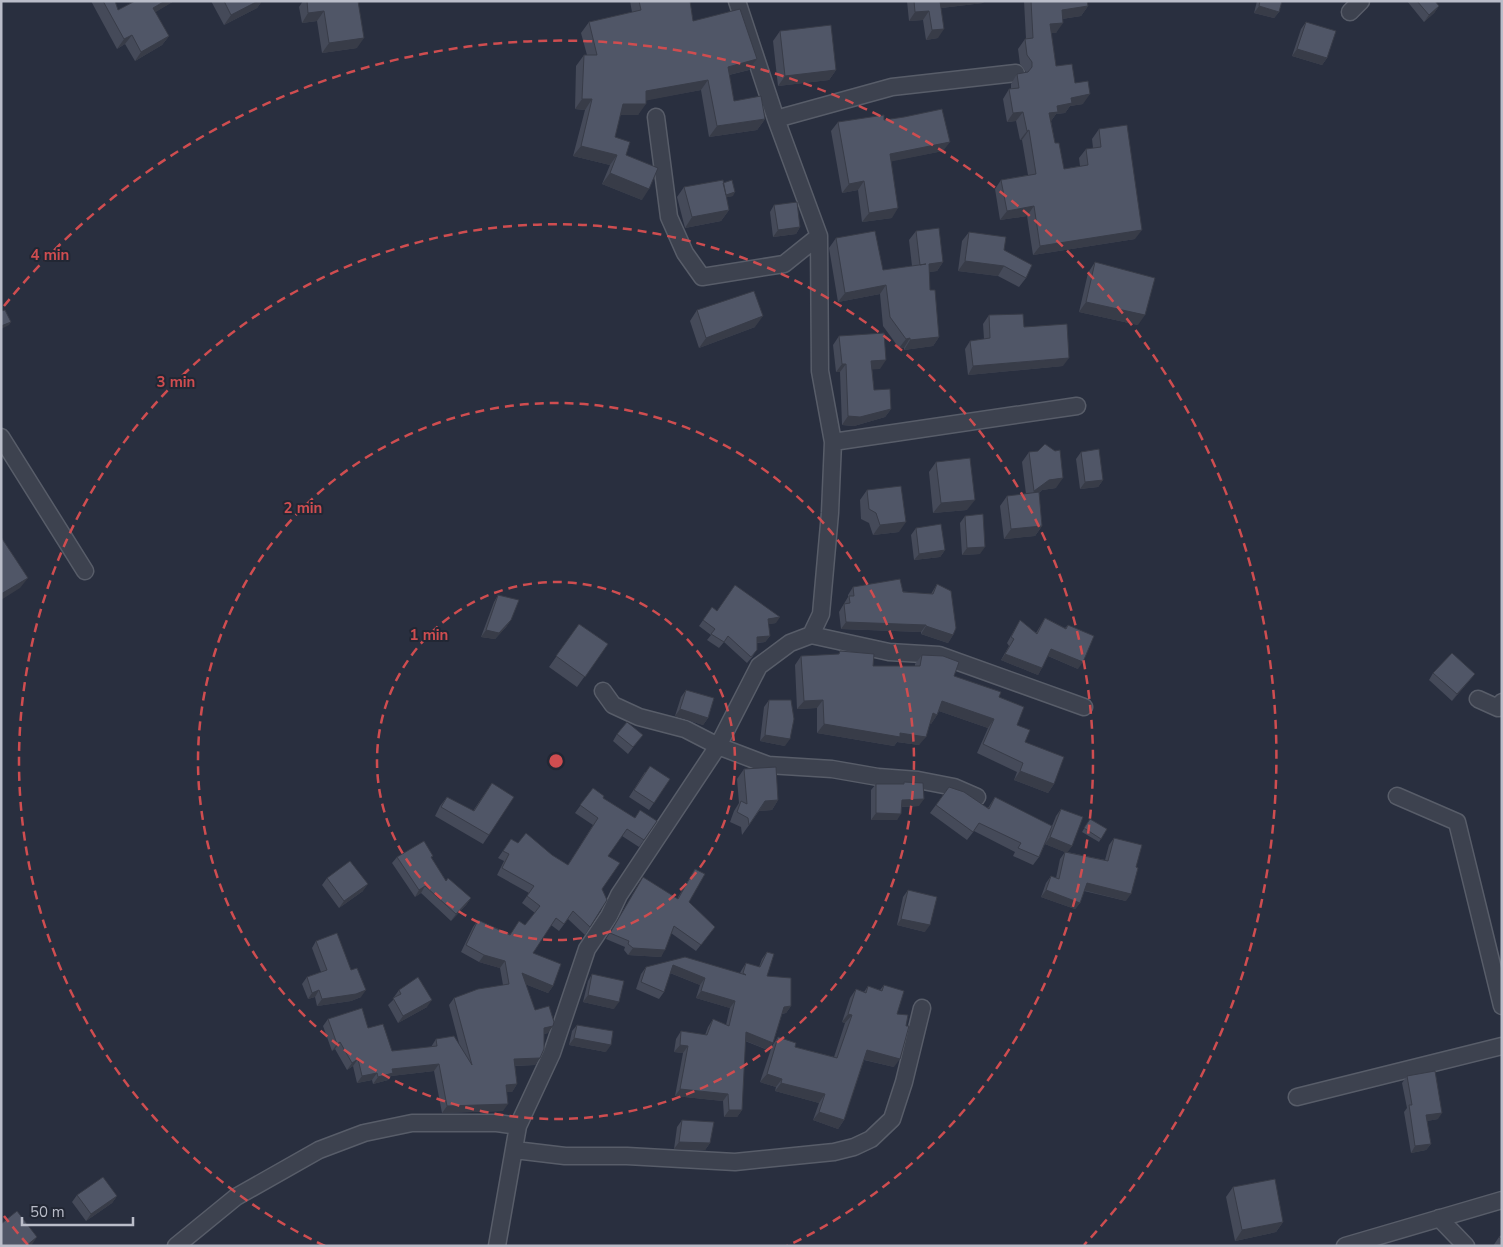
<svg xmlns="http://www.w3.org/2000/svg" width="1503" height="1247" font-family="'Nunito Sans',sans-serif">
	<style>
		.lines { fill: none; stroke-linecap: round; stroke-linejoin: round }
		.street-casing { stroke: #585d69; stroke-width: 19 }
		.street { stroke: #3d424f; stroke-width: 16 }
		.wall { fill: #454a59 }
		.shaded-wall { fill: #383c48 }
		.building { fill: #505667; stroke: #383c48 }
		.ring { fill: none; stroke: #cf4d50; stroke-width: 2.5; stroke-dasharray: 9 6 }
		.centre { fill: #cf4d50; stroke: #222734; stroke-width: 2.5 }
		.ring-label { font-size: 15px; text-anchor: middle; font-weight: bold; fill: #cf4d50; stroke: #222734; stroke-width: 4; stroke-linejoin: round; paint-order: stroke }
	</style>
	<rect width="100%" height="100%" fill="#292f3f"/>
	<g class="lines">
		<defs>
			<path id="street" d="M737 1 776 119 819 236 820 371 833 442
				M1350 12 1361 1
				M656 117 669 217 685 253 702 277 784 264 819 236
				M776 119 892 87 1016 73
				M1 437 85 571
				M811 635 889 652 939 655 1084 707
				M603 691 613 705 639 717 685 729 718 746 768 765 832 769 878 777 918 780 954 787 977 797
				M1478 699 1498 708 1502 702
				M1397 796 1457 822 1502 1006
				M1297 1097 1502 1046
				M515 1150 565 1156H627L735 1162 834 1152 854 1147 871 1139 892 1119 904 1082 922 1008
				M1439 1218 1466 1246
				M176 1246 236 1197 319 1150 364 1133 412 1123H497L518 1126
				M497 1246 518 1126 552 1053 587 949 609 916 619 895 718 746 759 666 790 643 811 635 821 614 830 513 833 442 1077 406
				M1345 1246 1502 1200"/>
		</defs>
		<!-- street casing -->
		<use href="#street" class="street-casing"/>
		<!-- street -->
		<use href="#street" class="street"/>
	</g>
	<!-- wall -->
	<path class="wall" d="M91 1H115L118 10 135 1H174L155 12 169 36 162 45 135 61 125 44 117 49Z
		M211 1H262L257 8 224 25Z
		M303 1H358L357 48 322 53 317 21 302 23 299 7Z
		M630 1H690L693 21 757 59 749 70 729 75 734 101 765 119 757 130 709 137 701 90 646 100 638 115H620L615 137 626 155 642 200 602 184 610 165 573 156 585 110 575 109 576 66 584 55H587L581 33 589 22 632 12Z
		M907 1H984L983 3 941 8 938 38 926 40 923 20 909 21Z
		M1024 1H1087L1088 6 1081 16 1062 19 1056 33H1051L1056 66 1075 83 1083 104 1070 106 1065 113 1056 114 1051 121 1055 143 1064 169 1080 166 1079 158 1086 149 1093 148 1092 139 1099 129 1135 239 1033 255 1027 216 1000 220 995 189 1001 180 1028 175 1022 140H1020L1016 121 1007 122 1003 99 1009 89H1011V84L1017 74 1026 72 1020 64 1018 49 1025 39H1026Z
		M1257 1H1282L1279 12 1274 18 1254 13Z
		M1407 1H1435L1439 6 1434 13 1424 22Z
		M1306 22 1327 58 1322 65 1292 56 1301 29Z
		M780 31 836 70 829 80 778 86 773 41Z
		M884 120 943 151 891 161 892 218 862 222 858 190 842 193 831 131 838 122Z
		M723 183 733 196 726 197 729 210 721 221 685 228 677 197 684 187Z
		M774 205 800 227 796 234 773 237 770 212Z
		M916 231 943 262 937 271 929 272 930 290 939 337 933 346 904 350V348H899L883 326 880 294 838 302 829 248 836 238 883 270 912 266 909 240Z
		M969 232 1004 250 1026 278 1019 287 998 276 958 271 962 241Z
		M1095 262 1138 325 1079 312 1088 273Z
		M697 310 755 327 699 348 690 321Z
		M989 315 1024 327 1063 366 968 375 965 349 970 341 984 339 983 324Z
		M839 336 880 369H872L874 390 891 409 885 417 854 426 842 425 840 372H836L833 345Z
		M1029 452 1056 488 1042 490 1039 493 1042 526 1035 536 1004 539 1000 506 1007 496 1026 494 1022 462Z
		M1081 452 1103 480 1098 487 1080 489 1076 459Z
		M936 462 967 510 933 513 929 472Z
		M867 490 899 532 873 535 869 523 861 519 860 500Z
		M965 516 980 554 962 555 960 523Z
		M916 528 945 550 940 557 914 560 911 535Z
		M937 584 953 635 948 643 921 634V632L841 629 839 612 848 597V595L853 587 931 594Z
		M498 595 511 620 506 627 495 639 481 637 494 602Z
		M712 607 717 611 776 623 768 624 770 636 765 642 757 643 753 656 747 663 724 642 719 648 707 640 711 635 699 626Z
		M1045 618 1065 628 1068 625 1078 669 1048 656 1038 675 1001 660 1009 646 1007 643 1016 627 1020 620 1036 633Z
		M579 624 608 644 577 687 549 667Z
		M840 651 873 666H915V664L922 655 954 676 999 697 1017 725 1025 742 1054 784 1048 793 1014 780 1017 772 977 753 988 728 939 711 937 715 931 724 930 723 919 745 897 742 894 746 817 733V708L797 709 795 665 801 656 838 655Z
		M1433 673 1470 680 1452 701 1429 680Z
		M686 690 708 718 703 725 675 716 681 697Z
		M769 700 785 746 760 741 764 707Z
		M617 734 638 741 628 754 613 741Z
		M744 769 778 800 772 810 759 811 742 835 741 827 730 822 734 811 739 803 737 779Z
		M645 772 670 779 649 810 629 797Z
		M904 782 919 806 902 807 897 820H871V790L876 784H903Z
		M492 783 489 835 483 844 435 816 440 806 447 797 473 811Z
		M949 787 988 808 995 797 1052 826 1056 816 1061 809 1072 846 1067 852 1105 860 1109 845 1114 838 1126 901 1084 891 1080 903 1075 909 1041 897 1046 883 1051 876 1056 878 1060 859 1065 852 1045 844 1052 828 1039 857 1033 865 1013 856 1015 852 974 831 967 840 930 813Z
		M593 788 603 798 635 818 657 821 639 847 622 836 608 856 602 889 590 927 585 935 568 919 559 931 551 925 533 953 553 986 548 993 525 984 535 1010 548 1033 544 1034 540 1058 535 1065 515 1066 517 1084 512 1092H507L503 1111 442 1113 434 1071 391 1076 388 1080 373 1084 372 1080 357 1083 353 1066 347 1070 335 1049 332 1051 323 1026 328 1019 368 1028 392 1051 431 1047 436 1039 460 1047 449 1005 454 998 503 985 500 968 479 962 461 952 473 927 478 920 510 934 525 925 535 913 522 903 529 893 497 875 504 861 498 858 511 839 518 843 552 855 568 865 593 825 575 813Z
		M1090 819 1107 829 1099 842 1082 832Z
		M433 856 431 858 446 881 471 898 466 905 451 921 421 893 415 897 392 863 397 857Z
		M695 869 689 902 715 927 696 951 671 933 661 957 628 955 624 950 625 947 606 939 643 877 677 899Z
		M327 878 363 891 339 908 322 885Z
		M908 890 925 932 897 925 903 897Z
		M316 941 361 997 351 1001 317 1006 315 997 308 999 302 984 307 977 321 972 312 948Z
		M767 952V976L791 1006 786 1013 782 1014 773 1043 768 1050 745 1041 742 1110 737 1117H724L723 1101 675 1096 683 1053 674 1052 676 1039 681 1031 705 1035 708 1027 713 1019 726 1025 730 1008 696 998 700 985 670 973 664 992 659 999 636 989 641 974 646 967 740 973 741 971 746 963 759 967 762 959Z
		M592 974 614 1009 583 1002 588 981Z
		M884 985 897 1014 894 1067 864 1060 844 1120 838 1129 813 1120 819 1103 775 1091 776 1087 760 1082 772 1046 778 1037 795 1047 834 1057 845 1023 842 1022 850 998 856 989 864 992 868 986 880 990Z
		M399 990 427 1007 398 1023 388 1005 395 998 394 997Z
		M577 1025 606 1052 569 1045 572 1031Z
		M1407 1076 1438 1119 1427 1121 1431 1144 1426 1150 1411 1153 1404 1112 1407 1108 1402 1083Z
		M682 1120 710 1143 705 1150 674 1149 677 1127Z
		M1233 1187 1283 1222 1276 1232 1235 1241 1226 1197Z
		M77 1195 117 1196 112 1203 86 1221 72 1202Z
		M1502 1234V1246H1493L1499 1237Z"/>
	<!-- shaded-wall -->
	<path class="shaded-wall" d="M165 1H174L146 18 153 8Z
		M258 1H262L257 8 224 25 231 15Z
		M939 1H984L983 3 933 9Z
		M1088 6 1081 16 1055 20 1062 10Z
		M1259 6 1279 12 1274 18 1254 13Z
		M1439 6 1434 13 1424 22 1429 15Z
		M324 11 317 21 302 23 308 13Z
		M929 11 923 20 909 21 915 12Z
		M1063 23 1056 33H1044L1050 24Z
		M944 29 938 38 926 40 932 30Z
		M132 35 125 44 117 49 124 39Z
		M169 36 162 45 135 61 141 52Z
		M364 38 357 48 322 53 329 43Z
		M1297 49 1327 58 1322 65 1292 56Z
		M757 59 749 70 720 77 728 67Z
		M836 70 829 80 778 86 785 76Z
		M708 80 701 90 639 102 646 91Z
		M1090 94 1083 104 1070 106 1065 113 1056 114 1051 121 1043 123 1049 113 1057 106 1071 98Z
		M582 99H592L585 110 575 109Z
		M623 104H646L638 115H615Z
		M1023 112 1016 121 1007 122 1013 113Z
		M765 119 757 130 709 137 717 126Z
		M1029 130 1022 140H1020L1027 131Z
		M950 142 943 151 884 163 890 154Z
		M581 146 617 155 610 165 573 156Z
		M610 173 649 189 642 200 602 184Z
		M864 181 858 190 842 193 849 184Z
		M735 192 733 196 719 199 722 196Z
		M1034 206 1027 216 1000 220 1007 211Z
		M898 208 892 218 862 222 869 213Z
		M729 210 721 221 685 228 692 217Z
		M800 227 796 234 773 237 778 230Z
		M1142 230 1135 239 1033 255 1040 246Z
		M965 261 1004 266 998 276 958 271Z
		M943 262 937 271 922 273 929 264Z
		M886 285 880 294 838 302 845 293Z
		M1086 302 1145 315 1138 325 1079 312Z
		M763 316 755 327 699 348 706 338Z
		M11 322 9 325 1 329V326Z
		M939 337 933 346 904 350 910 340Z
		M910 338 904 348H899L906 339Z
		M1069 358 1063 366 968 375 973 366Z
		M886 360 880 369 865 370 871 361Z
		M842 364H846L840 372H836Z
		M891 409 885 417 854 426 842 425 848 416Z
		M1063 478 1056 488 1042 490 1027 501 1034 491 1049 480Z
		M1103 480 1098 487 1080 489 1085 482Z
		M975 500 967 510 933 513 941 503Z
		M906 522 899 532 873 535 880 525Z
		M1042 526 1035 536 1004 539 1011 529Z
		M985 547 980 554 962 555 967 548Z
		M945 550 940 557 914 560 919 554Z
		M28 578 20 588 1 600V594Z
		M780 617 776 623 764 625 768 619Z
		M511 620 506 627 495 639 481 637 486 630Z
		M846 622 926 625 921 632 841 629Z
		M926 626 953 635 948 643 921 634Z
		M770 636 765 642 753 643 757 637Z
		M1051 649 1083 662 1078 669 1046 655Z
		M1005 654 1042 668 1038 675 1001 660Z
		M1475 674 1470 680 1452 701 1457 694Z
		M823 700 817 708 797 709 804 701Z
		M942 701 994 719 988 728 936 710Z
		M680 709 708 718 703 725 675 716Z
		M933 713 937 715 931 724 927 722Z
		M824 724 900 733 926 737 919 745 897 742 894 746 817 733Z
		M765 735 790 739 785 746 760 741Z
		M1020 771 1054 784 1048 793 1014 780Z
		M924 799 919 806 897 807 902 800Z
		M778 800 772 810 759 811 765 801Z
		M876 813 901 814 897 820H871Z
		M1050 837 1072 846 1067 853 1045 844Z
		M1087 883 1131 894 1126 901 1083 890Z
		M368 884 363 891 339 908 344 901Z
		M425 886 421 893 415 897 419 890Z
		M1046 890 1080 903 1075 909 1041 897Z
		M471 898 466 905 451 921 456 914Z
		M901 919 930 925 925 932 897 925Z
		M633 948 665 950 661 957 628 955Z
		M484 955 505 961 500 968 479 962Z
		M673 965 705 978 700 985 668 972Z
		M522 973 553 986 548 993 517 981Z
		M319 990 315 997 308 999 312 993Z
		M366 990 361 997 351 1001 317 1006 322 999Z
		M701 991 735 1001 730 1008 696 998Z
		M588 995 619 1002 614 1009 583 1002Z
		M432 1000 427 1007 398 1023 403 1016Z
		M791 1006 786 1013 779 1014 784 1007Z
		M848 1014 852 1015 845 1023 842 1022Z
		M553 1026 548 1033 539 1035 544 1028Z
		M746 1032 773 1043 768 1050 741 1039Z
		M574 1038 611 1045 606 1052 569 1045Z
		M340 1042 335 1049 332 1051 337 1044Z
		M680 1045 688 1046 683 1053 674 1052Z
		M867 1050 900 1059 894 1067 861 1059Z
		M540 1058 535 1065 509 1066 514 1059Z
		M358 1059 353 1066 347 1070 352 1063Z
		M439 1064 434 1071 391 1076 388 1080 373 1084 378 1077 392 1069Z
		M377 1073 372 1080 357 1083 362 1076Z
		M767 1074 782 1079 776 1087 760 1082Z
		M781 1083 825 1094 819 1103 775 1091Z
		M517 1084 512 1092H501L506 1085Z
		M680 1089 728 1094 723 1101 675 1096Z
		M508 1104 503 1111 442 1113 447 1106Z
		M729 1110H742L737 1117H724Z
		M819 1112 844 1120 838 1129 813 1120Z
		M1442 1113 1438 1119 1422 1122 1426 1115Z
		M679 1142 710 1143 705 1150 674 1149Z
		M1431 1144 1426 1150 1411 1153 1415 1146Z
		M117 1196 112 1203 86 1221 91 1214Z
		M1283 1222 1276 1232 1235 1241 1242 1230Z
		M37 1237 31 1246H26Z"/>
	<!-- building -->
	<path class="building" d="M103 1H115L118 10 135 1H165L153 8 169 36 141 52 132 35 124 39Z
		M224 1H258L231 15Z
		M307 1H358L364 38 329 43 324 11 308 13Z
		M639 1H690L693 21 740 9 757 59 728 67 734 101 761 96 765 119 717 126 708 80 646 91V104H623L615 137 630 142 626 155 658 168 649 189 610 173 617 155 581 146 592 99H582L584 55H597L589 22 641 10Z
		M914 1H940L944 29 932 30 929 11 915 12Z
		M1031 1H1087L1088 6 1062 10 1063 23 1050 24 1056 66 1072 64 1075 83 1088 81 1090 94 1071 98 1072 103 1057 106 1058 112 1049 113 1055 143H1059L1064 169 1088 165 1086 149 1101 147 1099 129 1127 125 1142 230 1040 246 1034 206 1007 211 1001 180 1036 174 1029 130 1027 131 1023 112 1013 113 1009 89 1019 88 1017 74 1028 72 1032 67V62L1027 55 1025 39 1033 38Z
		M1260 1H1282L1279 12 1259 6Z
		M1417 1H1435L1439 6 1429 15Z
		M1306 22 1336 31 1327 58 1297 49Z
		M831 25 836 70 785 76 780 31Z
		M942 109 950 142 890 154 898 208 869 213 864 181 849 184 838 122 884 115V120L904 117Z
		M723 180 729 210 692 217 684 187Z
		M732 180 735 192 726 195 723 183Z
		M797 202 800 227 778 230 774 205Z
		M939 228 943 262 929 264 930 290H935L939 337 910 340V338L906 339 890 317 886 285 845 293 836 238 875 231 883 270 926 264 920 265 916 231Z
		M969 232 1006 237 1004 250 1032 265 1026 278 1004 266 965 261Z
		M1095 262 1155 278 1145 315 1086 302Z
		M754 291 763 316 706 338 697 310Z
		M5 310 11 322 1 326V311Z
		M1023 314 1024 327 1067 324 1069 358 973 366 970 341 990 338 989 315Z
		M884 333 886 360 871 361 874 390 890 389 891 409 860 417 848 416 846 364H842L839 336Z
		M1045 444 1055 451 1060 450 1063 478 1049 480 1034 491 1029 452 1038 451Z
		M1099 449 1103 480 1085 482 1081 452Z
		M970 458 975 500 941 503 936 462Z
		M901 486 906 522 880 525 876 513 869 509 867 490Z
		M1039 492 1042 526 1011 529 1007 496Z
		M983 514 985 547 967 548 965 516Z
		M941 524 945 550 919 554 916 528Z
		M1 537 28 578 1 594Z
		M900 579 903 592 933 594 937 584 951 591 956 628 953 635 926 626V625L846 622 844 604 850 603 849 596H854L853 587Z
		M735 585 780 617 768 619 770 636 757 637V650L751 657 728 636 724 642 711 634 715 629 703 620 712 607 717 611Z
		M498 595 519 600 511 620 499 633 486 630Z
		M1045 618 1066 629 1068 625 1094 636 1083 662 1051 649 1042 668 1005 654 1014 639 1011 637 1020 620 1037 634Z
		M579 624 608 644 585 677 556 656Z
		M840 651 874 654 873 666H920L922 655 943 656 959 662 954 676 1001 692 999 697 1024 707 1017 725 1030 730 1025 742 1064 757 1054 784 1020 771 1023 763 983 744 994 719 942 701 937 715 933 713 926 737 900 733V737L824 724 823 700 804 701 801 656 839 654Z
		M1452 653 1475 674 1457 694 1433 673Z
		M686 690 714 698 708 718 680 709Z
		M769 700H791L794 719 790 739 765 735Z
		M627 722 643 735 633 747 617 734Z
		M650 766 670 779 654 803 634 790Z
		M776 767 778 800 765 801 749 825 748 818 737 812 741 801 747 804 744 769Z
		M904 782 923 783 924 799 902 800 901 814 876 813V784H904Z
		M492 783 514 797 489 835 441 807 447 797 474 811Z
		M949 787 964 792 989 809 995 797 1052 826 1039 857 1018 848 1021 843 979 823 973 832 936 805Z
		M593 788 604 796 603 798 635 818 640 810 657 821 644 840 627 829 608 856 620 863 602 889 607 900 590 927 573 911 564 924 556 918 533 953 561 964 553 986 522 973 535 1010 549 1006 554 1022 553 1026 544 1028V1049L540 1058 514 1059 517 1084 506 1085 508 1104 447 1106 439 1064 392 1069 393 1073 378 1077 377 1073 362 1076 358 1059 352 1063 340 1042 337 1044 328 1019 362 1008 368 1028 383 1024 392 1051 437 1046 436 1039 454 1036 472 1065 454 998 478 989 509 984 505 961 484 955 466 945 478 920 510 935 519 921 525 925 540 906 527 896 534 886 502 868 509 854 503 851 511 839 518 843 526 833 552 855 568 865 598 818 580 805Z
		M1061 809 1083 817 1072 846 1050 837Z
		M1090 819 1107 829 1101 839 1084 828Z
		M1114 838 1142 845 1136 867 1138 868 1131 894 1087 883 1080 903 1046 890 1051 876 1059 879 1065 852 1108 861Z
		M424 841 433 856 431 857 446 881 448 878 471 898 456 914 425 886 419 890 397 857Z
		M350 861 368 884 344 901 327 878Z
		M695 869 705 874 689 902 715 927 701 945 674 926 665 950 633 948 628 944 629 941 610 933 643 877 678 899Z
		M908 890 937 897 930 925 901 919Z
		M337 933 351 970 357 968 366 990 356 994 322 999 319 990 312 993 307 977 327 970 316 941Z
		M767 952 774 954 767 976 791 978V1006L784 1007 773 1043 746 1032 742 1110H729L728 1094 680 1089 688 1046 680 1045 681 1031 707 1035 713 1019 729 1026 735 1001 701 991 705 978 673 965 664 992 641 982 646 967 685 957 746 975 743 973 746 963 760 967Z
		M592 974 624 981 619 1002 588 995Z
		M418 977 432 1000 403 1016 393 998 401 994 399 990Z
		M884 985 904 991 897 1014 908 1015 906 1026H909L900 1059 867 1050 844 1120 819 1112 825 1094 781 1083 782 1079 767 1074 778 1037 796 1043 795 1047 837 1058 852 1015 848 1014 856 989 866 993 868 986 882 991Z
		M577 1025 613 1031 611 1045 574 1038Z
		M1435 1071 1442 1113 1426 1115 1431 1144 1415 1146 1409 1105H1412L1407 1076Z
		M682 1120 714 1122 710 1143 679 1142Z
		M103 1177 117 1196 91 1214 77 1195Z
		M1275 1179 1283 1222 1242 1230 1233 1187Z
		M17 1211 37 1237 26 1246H1V1224Z
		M1502 1234V1240L1499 1237Z"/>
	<!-- distance rings -->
	<g class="ring">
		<circle cx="556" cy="761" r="179"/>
		<circle cx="556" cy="761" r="358"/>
		<path d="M325 1246A537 537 0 1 1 787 1246"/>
		<path d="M28 1245A716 716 0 0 1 4 1216M4 306A716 716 0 1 1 1084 1245"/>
	</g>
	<circle cx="556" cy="761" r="8" class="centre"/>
	<g class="ring-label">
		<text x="50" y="260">4 min</text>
		<text x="176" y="387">3 min</text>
		<text x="303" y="513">2 min</text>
		<text x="429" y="640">1 min</text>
	</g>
	<!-- border -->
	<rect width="1503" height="1247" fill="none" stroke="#babdc9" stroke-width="5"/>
	<!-- scale -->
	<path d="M22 1217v8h111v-8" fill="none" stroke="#babdc9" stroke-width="2.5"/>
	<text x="30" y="1217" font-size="15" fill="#babdc9" stroke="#222734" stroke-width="4" paint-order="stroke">50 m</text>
</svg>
